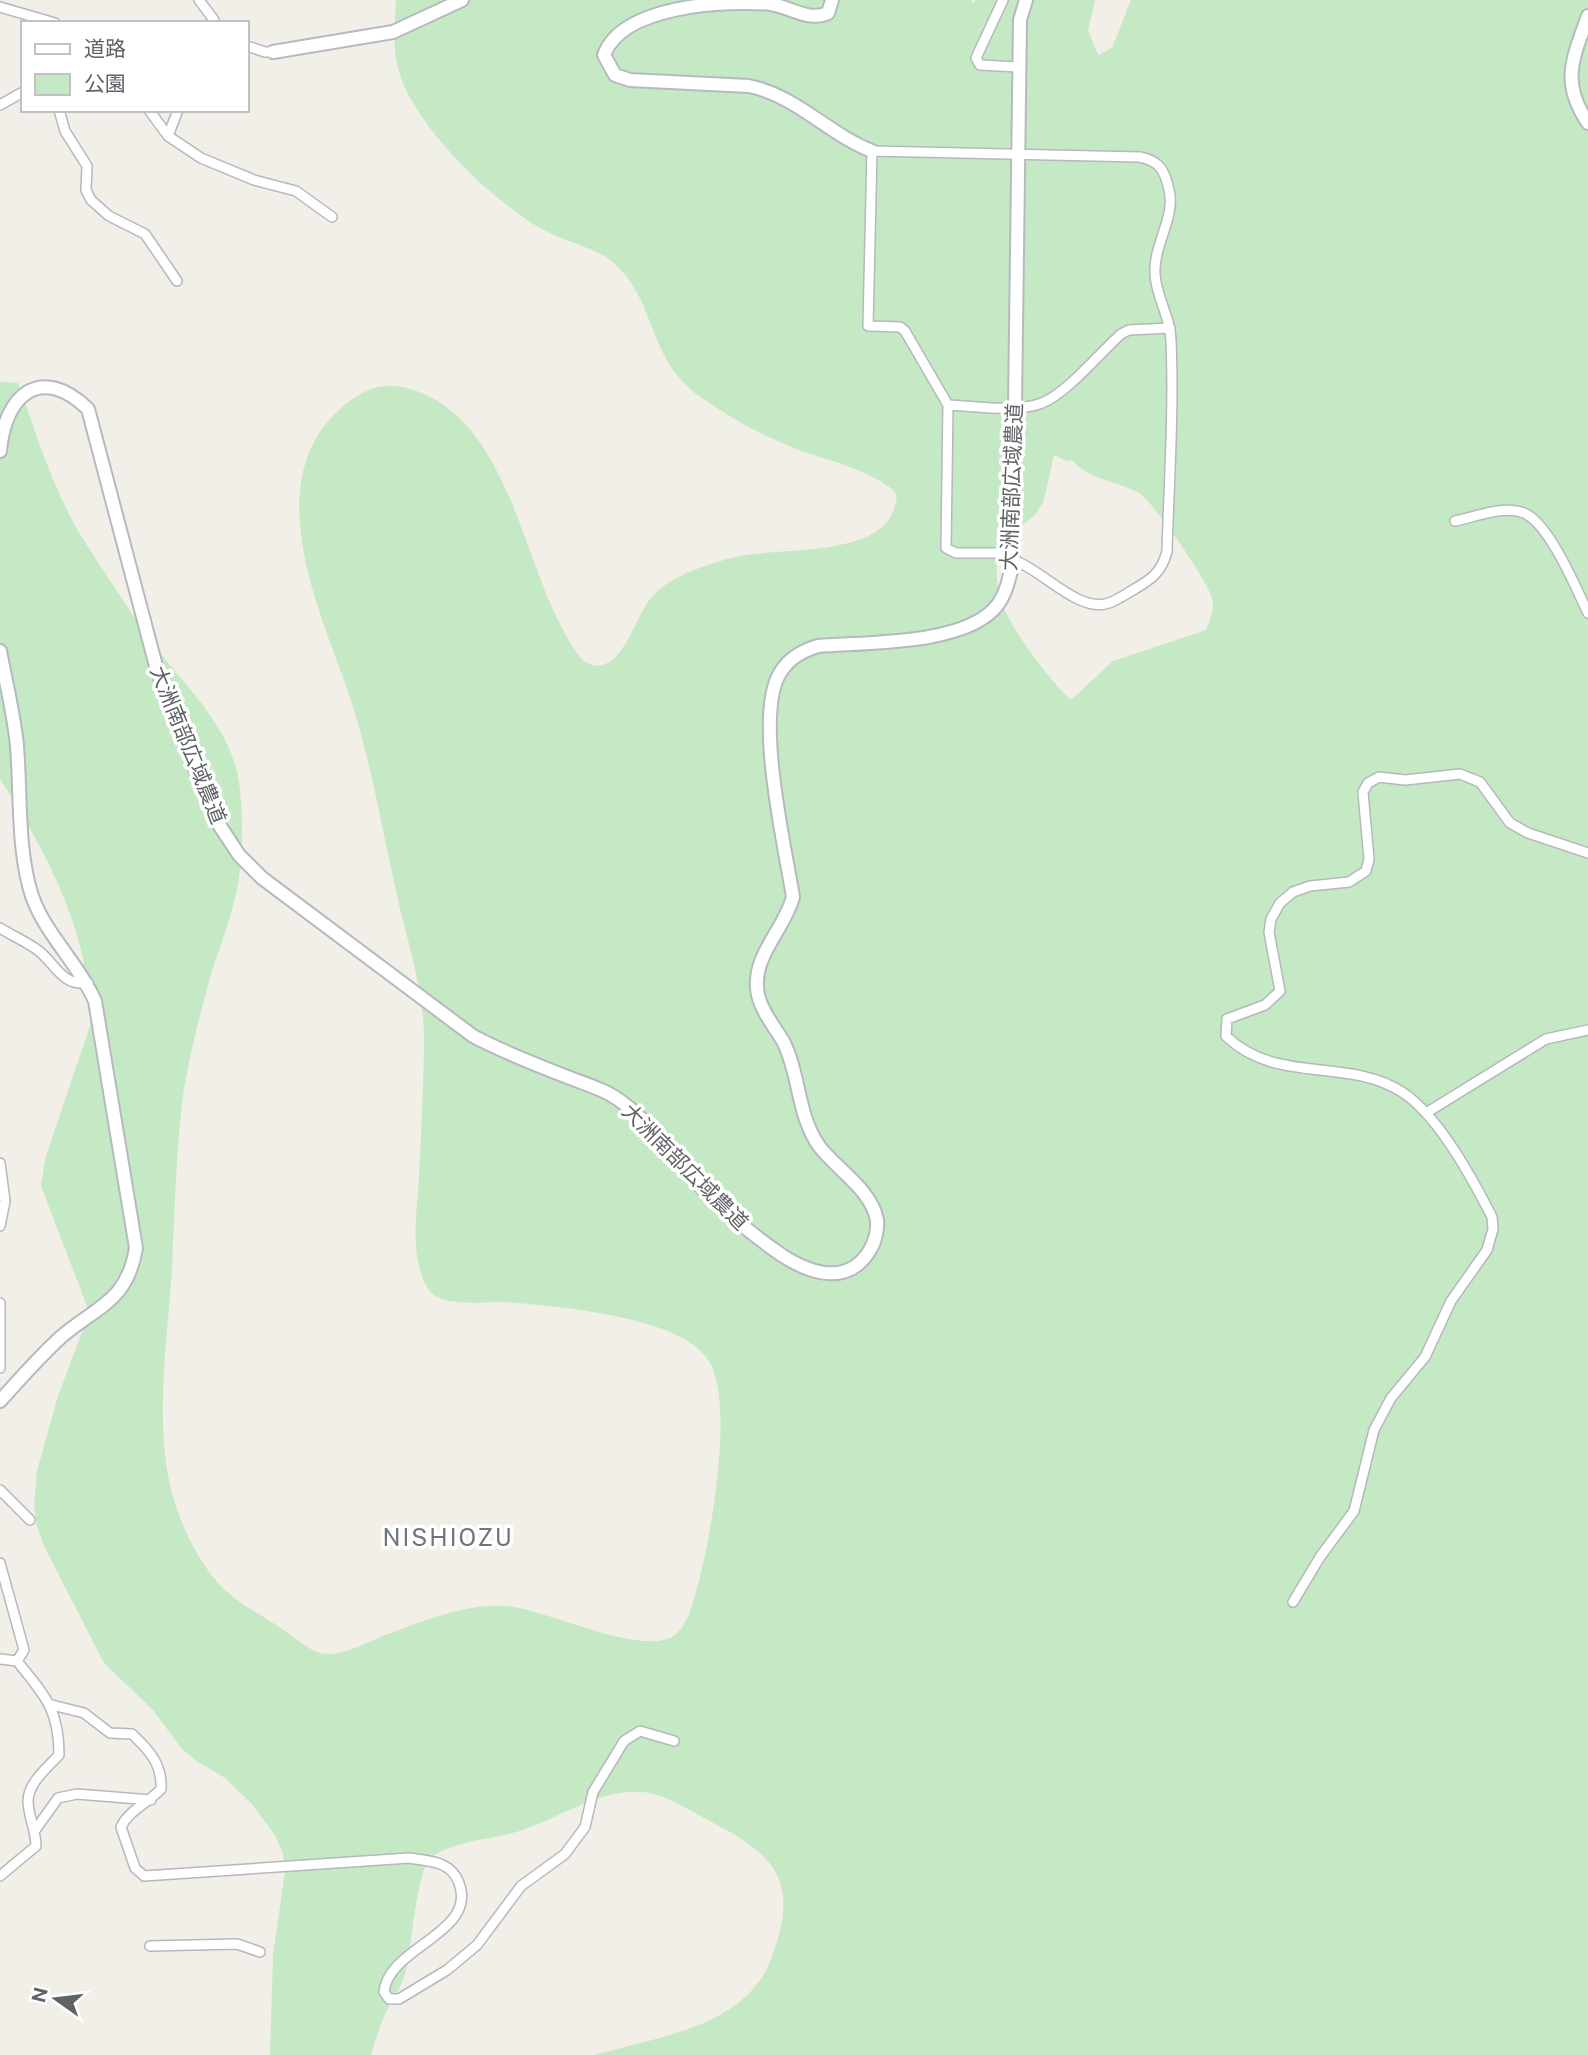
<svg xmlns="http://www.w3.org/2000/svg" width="1588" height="2055" font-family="'Public Sans','Noto Sans JP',sans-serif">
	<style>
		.green { fill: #c5e8c5; fill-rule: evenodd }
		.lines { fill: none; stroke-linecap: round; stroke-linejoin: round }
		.street-casing { stroke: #b5b8bc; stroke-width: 12 }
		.secondary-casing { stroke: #b6babf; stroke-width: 16 }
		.street { stroke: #fff; stroke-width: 9 }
		.secondary { stroke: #fff; stroke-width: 12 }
		.labels { text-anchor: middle; stroke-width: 7; stroke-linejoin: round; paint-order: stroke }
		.street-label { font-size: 21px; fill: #5f6368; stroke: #fff }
		.quarter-label { font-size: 24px; letter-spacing: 2px; fill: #70757a; stroke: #fff }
	</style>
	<rect width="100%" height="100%" fill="#f1efe8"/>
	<!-- green -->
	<path class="green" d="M396 0H971L973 3 976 0H1095L1088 30 1098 55 1112 48 1131 0H1588V2055H595C648 2039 721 2031 757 1984 769 1970 775 1948 780 1931 796 1866 755 1845 704 1818 686 1808 662 1793 641 1792 601 1788 553 1821 516 1832 494 1839 439 1842 427 1863 415 1885 412 1949 404 1977 401 1987 394 1996 389 2006 381 2022 376 2038 371 2055H270L273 1955 285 1871 283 1854 275 1835 252 1804 225 1778 195 1760 182 1749 153 1710 104 1663 45 1548 37 1526 34 1504 37 1471 58 1396 84 1327 87 1306 41 1186 45 1159 90 1026C92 936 47 853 0 779V382L18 383C37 436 53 490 83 539 105 573 127 607 150 640 182 683 231 726 239 782 243 812 243 848 239 878 234 910 222 941 212 971 201 1010 191 1049 184 1089 175 1153 175 1219 171 1283 166 1350 154 1434 174 1500 182 1528 200 1564 220 1585 236 1602 260 1614 279 1627 288 1633 309 1650 320 1653 341 1658 367 1642 388 1634 423 1621 467 1603 505 1606 544 1608 634 1654 670 1638 683 1632 690 1614 694 1599 709 1550 736 1405 709 1361 683 1316 555 1306 506 1302 486 1301 451 1307 434 1295 428 1290 424 1283 422 1276 411 1246 417 1209 419 1179 421 1131 424 1082 424 1034 423 985 406 938 396 891 380 820 369 749 344 680 314 598 262 478 341 408 360 391 381 381 407 388 504 414 520 548 560 624 564 632 578 659 587 663 620 678 633 622 648 602 662 582 685 573 708 565 729 558 733 557 755 554 792 549 870 553 891 516 894 509 898 501 896 494 892 485 863 472 855 469 833 460 809 455 787 445 757 433 728 416 702 398 644 358 659 299 610 260 592 247 564 241 544 230 494 203 416 128 399 72 392 49 395 24 396 0ZM1054 455 1067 461 1072 460C1091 481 1115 480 1139 493 1152 500 1209 583 1212 598 1215 609 1210 620 1206 630L1113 661 1071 700C1050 681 1010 628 1001 601 995 583 997 565 997 546L1036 514 1044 500Z"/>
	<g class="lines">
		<defs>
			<path id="street" d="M199 0 214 20 213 23
				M1003 0 976 58 980 65 1020 67
				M0 7 55 23
				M247 46 265 52H273
				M0 105 23 92
				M59 110 65 131 87 166 86 190 91 200 109 216 145 234 177 281
				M149 110 168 136 201 158 254 180 296 191 332 217
				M168 136 178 110
				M948 405C976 406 1015 413 1042 403 1067 393 1100 353 1121 334L1129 330 1170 328
				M1455 521C1475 517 1503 505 1524 513 1549 523 1576 588 1588 613
				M1013 553H956L946 548 948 405 905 331 900 327 868 326 872 151 1140 157C1160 161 1165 171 1169 190 1176 217 1153 245 1155 274 1156 297 1171 318 1171 341 1174 411 1169 481 1167 551 1162 572 1152 579 1133 590 1126 594 1117 600 1109 603 1079 614 1042 569 1013 560
				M0 928C13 936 27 942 39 951 56 965 62 986 88 983
				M1426 1113 1546 1039 1588 1030
				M0 1163 5 1201 0 1226
				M0 1303V1368
				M0 1490 30 1520
				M0 1563 24 1650 17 1661
				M1293 1602 1320 1557 1354 1511 1374 1430 1391 1398 1425 1357 1451 1301 1487 1250 1493 1229 1492 1217C1472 1178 1438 1115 1402 1092 1348 1057 1276 1085 1226 1036L1227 1019 1265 1005 1280 991 1269 932 1271 919 1280 903 1293 892 1310 886 1349 882 1366 871 1369 859 1363 792 1368 783 1379 777 1405 780 1460 774 1480 782 1510 823 1528 833 1588 853
				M0 1659 17 1661C44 1695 59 1708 59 1755 48 1767 28 1783 28 1801 28 1815 36 1831 36 1846L0 1876
				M52 1705 84 1713 110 1733 132 1734C150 1751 162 1764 161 1789 148 1803 128 1811 121 1827L135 1868 144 1876 409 1858C429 1861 451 1861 459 1883 478 1933 388 1947 384 1992L389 1999H399L447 1970 477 1945 521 1886 565 1854 585 1827 593 1792 615 1756 624 1741 640 1731 674 1741
				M36 1829 58 1798 77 1794 151 1800
				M150 1946 237 1944 260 1952"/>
			<path id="secondary" d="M832 0 828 13C809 22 790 7 771 4 726 0 622 5 604 55L615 75 630 80 749 86C797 96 828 134 872 151
				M1588 16C1573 58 1560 82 1588 123
				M273 52 393 32 462 0
				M0 451C5 394 41 364 88 409L156 666 172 713 216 820 239 855 262 878 473 1036C503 1052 534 1064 565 1076 585 1084 607 1090 623 1103 652 1124 671 1154 695 1181 721 1209 751 1234 783 1256 813 1275 849 1285 870 1250 875 1242 878 1230 877 1220 871 1189 837 1170 819 1146 797 1115 800 1074 783 1041 774 1026 762 1012 758 995 750 957 784 931 793 897 785 847 754 715 780 673 789 658 802 651 818 646 867 642 960 645 994 609 1006 597 1010 576 1013 560L1020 20 1026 0
				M0 651C6 683 14 714 17 746 21 794 17 850 32 896 45 934 79 964 95 1001L136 1248C127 1302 97 1306 61 1337 39 1357 20 1379 0 1401"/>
		</defs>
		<!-- street casing -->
		<use href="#street" class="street-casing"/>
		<!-- secondary casing -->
		<use href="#secondary" class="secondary-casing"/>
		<!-- street -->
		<use href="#street" class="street"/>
		<!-- secondary -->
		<use href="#secondary" class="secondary"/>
	</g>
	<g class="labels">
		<!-- street labels -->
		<g class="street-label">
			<text transform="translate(1012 487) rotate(-88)" y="7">大洲南部広域農道</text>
			<text transform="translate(188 745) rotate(68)" y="7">大洲南部広域農道</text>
			<text transform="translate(685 1167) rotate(45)" y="7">大洲南部広域農道</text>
		</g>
		<!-- quarter labels -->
		<g class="quarter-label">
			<text x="448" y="1546">NISHIOZU</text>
		</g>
	</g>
	<!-- legend -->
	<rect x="21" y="21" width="228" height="91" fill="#ffffff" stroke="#bfc1c3" stroke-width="2"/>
	<rect x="35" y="44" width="35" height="10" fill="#ffffff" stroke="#bfc1c3" stroke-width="2"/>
	<text x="84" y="56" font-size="21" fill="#5f6368">道路</text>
	<rect x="35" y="74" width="35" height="21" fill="#c5e8c5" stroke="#bfc1c3" stroke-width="2"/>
	<text x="84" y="91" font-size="21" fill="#5f6368">公園</text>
	<!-- north arrow -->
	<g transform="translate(56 1999) rotate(284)" stroke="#ffffff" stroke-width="5" paint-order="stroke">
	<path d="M0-5L12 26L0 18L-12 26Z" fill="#5f6368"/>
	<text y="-10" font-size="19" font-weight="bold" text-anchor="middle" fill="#5f6368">N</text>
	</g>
</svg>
